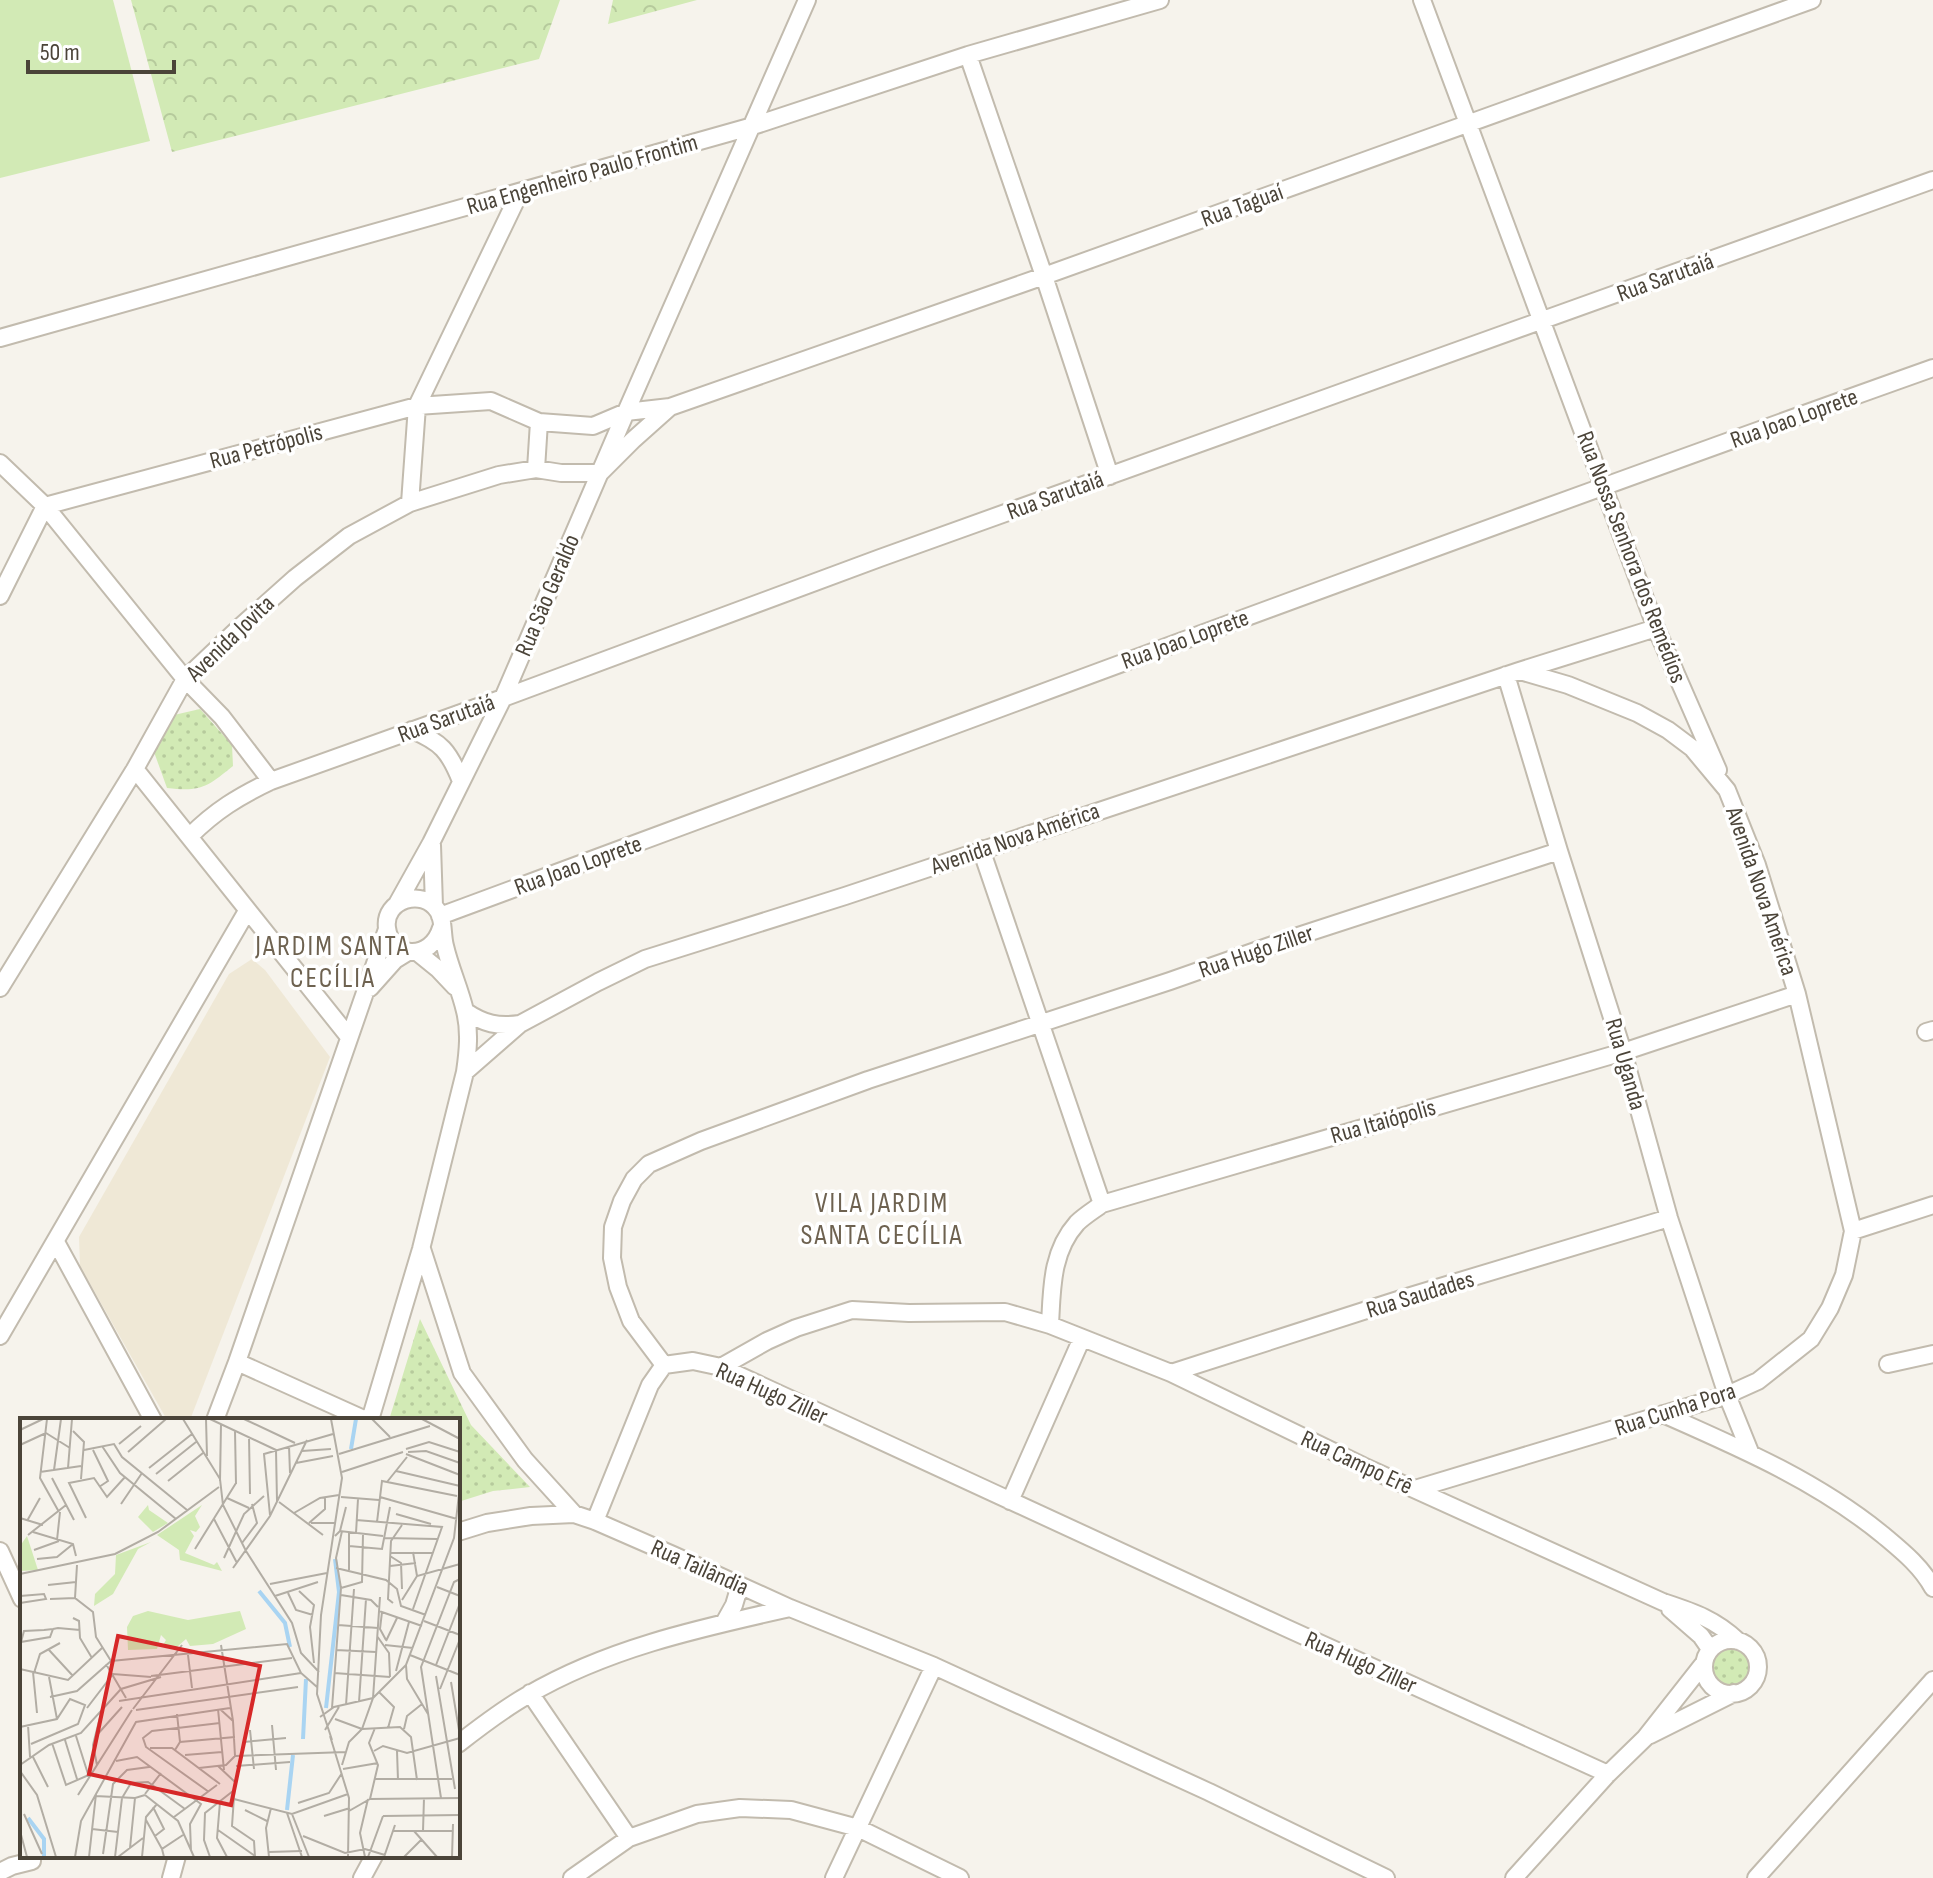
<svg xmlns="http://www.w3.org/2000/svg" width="1933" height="1878" font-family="'Sofia Sans Condensed',sans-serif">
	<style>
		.education { fill: #efe8d6 }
		.forest { fill: url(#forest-crowns) }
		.park { fill: url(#park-dots) }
		.garden { fill: #d2eab5 }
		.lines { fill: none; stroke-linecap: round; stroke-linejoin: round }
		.minor-casing { stroke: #c2bbae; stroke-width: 20 }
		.minor { stroke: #fff; stroke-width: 16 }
		.labels { text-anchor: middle; stroke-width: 7; stroke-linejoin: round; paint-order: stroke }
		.street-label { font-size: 24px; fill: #4b4439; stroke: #fff }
		.quarter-label { font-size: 28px; letter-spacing: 2px; fill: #6e6250; stroke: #fff }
		.inset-river { fill: none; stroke: #a9d4f2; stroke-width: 4 }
		.inset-road { fill: none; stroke: #b2ada4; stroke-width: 2 }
		.view { fill: #d62828; fill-opacity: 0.15; stroke: #d62828; stroke-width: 4 }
		.inset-edge { fill: none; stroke: #4b4439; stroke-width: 4 }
	</style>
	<defs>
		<pattern id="forest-crowns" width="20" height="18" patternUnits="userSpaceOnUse" patternTransform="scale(2)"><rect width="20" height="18" fill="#d2eab5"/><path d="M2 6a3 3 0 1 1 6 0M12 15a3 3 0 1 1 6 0" fill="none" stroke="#b6ca9c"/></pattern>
		<pattern id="park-dots" width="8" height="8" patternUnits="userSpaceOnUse" patternTransform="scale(2)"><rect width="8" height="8" fill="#d2eab5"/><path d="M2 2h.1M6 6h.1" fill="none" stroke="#b6ca9c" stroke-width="1.8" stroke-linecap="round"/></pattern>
	</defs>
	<rect width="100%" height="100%" fill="#f6f3ec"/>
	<!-- education -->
	<path class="education" d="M252 959 265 970 330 1057 190 1420H167L80 1266 79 1237 229 974Z"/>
	<!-- forest -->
	<path class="forest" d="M131 0H560L539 59 172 152Z
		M613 0H697L608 24Z"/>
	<!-- park -->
	<path class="park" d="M200 709 232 745 233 766C207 787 201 792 167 788L154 752 174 715Z
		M420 1319 471 1425 530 1487 493 1491 458 1502V1420H389Z
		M1704 1667a27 27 0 1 1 54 0a27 27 0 1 1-54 0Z"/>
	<!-- garden -->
	<path class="garden" d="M0 0H113L150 141 0 178Z"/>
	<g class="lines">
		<defs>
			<path id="minor" d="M1422 0 1656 628 1718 770
				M968 55 1044 276 1110 476
				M0 338 753 126 968 55 1160 0
				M539 422 593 426 626 412 670 407 1044 276 1812 0
				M0 463 45 506 185 679 222 717 271 781
				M410 503 417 406 520 192
				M0 596 45 506 417 406 491 401 539 422 536 469
				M1506 675 1559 851 1623 1052 1669 1218 1727 1395 1750 1452
				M412 730C441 742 449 751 461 781
				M135 769 349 1037
				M190 836C215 811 239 796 271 781L503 698 880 558 1933 180
				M432 845 434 906
				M981 849 1102 1204
				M1559 851 1298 936 1170 981 868 1080 701 1141 649 1164 634 1179 622 1201 613 1227 612 1258 618 1287 631 1321 664 1365 693 1361 721 1367 1284 1627 1608 1774
				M397 904 431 843 503 698 626 412 807 0
				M440 916C937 732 1433 546 1933 368
				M417 952 438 969 455 987
				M0 988 135 769 185 679 240 627 295 578 349 536 410 503 499 475 536 469 561 473H600L633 440 670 407
				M370 988 395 960 408 952
				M465 1011C484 1024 498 1027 520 1024
				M1926 1032 1933 1030
				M465 1072 520 1024 598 982 645 959 845 896 1519 671 1656 628
				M1853 1231 1933 1205
				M56 1242 153 1420
				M422 1249 462 1373 525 1460 574 1514
				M1050 1325C1052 1289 1051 1252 1077 1223 1084 1216 1094 1210 1102 1204L1623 1052 1797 994
				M0 1336 247 911
				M237 1362 366 1420
				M1888 1364 1933 1354
				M721 1367 767 1341 796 1328 852 1310 909 1313 1005 1312 1050 1325 1171 1373 1363 1466 1663 1602C1693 1612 1715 1619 1738 1641
				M1171 1373 1407 1297 1669 1218
				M1663 1414C1740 1448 1817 1481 1883 1535 1902 1551 1921 1566 1933 1588
				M215 1420 237 1362 387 929
				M370 1420 421 1249 465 1072C468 1051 470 1031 465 1011 460 989 450 968 445 946 442 935 444 920 438 911 423 887 383 900 387 928 391 959 431 961 441 928
				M1415 1489 1727 1395 1758 1381 1811 1339 1830 1308 1844 1275 1853 1231 1797 994 1757 865 1727 790 1692 748 1668 730 1637 713 1568 685 1520 671
				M1010 1501 1082 1338
				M595 1521 650 1385 664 1365
				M458 1532 487 1523 531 1516 574 1514 595 1521 673 1555 790 1608 934 1666 1209 1792 1386 1878
				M0 1551 22 1599
				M1670 1609 1701 1636 1710 1649
				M724 1623 734 1605 740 1585
				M1704 1667a27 27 0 1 1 54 0a27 27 0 1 1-54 0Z
				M530 1693 629 1838
				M1650 1735 1734 1693
				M458 1744C481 1726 503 1709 528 1695 608 1648 701 1628 790 1608
				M0 1872 12 1866 32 1861
				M171 1878 177 1856
				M362 1878 374 1856
				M572 1878 629 1838 697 1814 740 1808 791 1810 858 1828 960 1878
				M834 1878 934 1666
				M1514 1878 1608 1774 1645 1738 1704 1663
				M1756 1878 1933 1680"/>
		</defs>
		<!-- minor casing -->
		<use href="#minor" class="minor-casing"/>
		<!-- minor -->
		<use href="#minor" class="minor"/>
	</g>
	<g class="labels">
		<!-- street labels -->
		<g class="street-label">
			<text transform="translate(582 174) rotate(-16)" y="8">Rua Engenheiro Paulo Frontim</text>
			<text transform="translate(1242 205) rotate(-20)" y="8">Rua Taguaí</text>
			<text transform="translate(1665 277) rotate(-20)" y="8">Rua Sarutaiá</text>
			<text transform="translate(1794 418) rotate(-20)" y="8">Rua Joao Loprete</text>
			<text transform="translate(266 446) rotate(-15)" y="8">Rua Petrópolis</text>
			<text transform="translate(1055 495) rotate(-20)" y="8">Rua Sarutaiá</text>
			<text transform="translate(1632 557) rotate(69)" y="8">Rua Nossa Senhora dos Remédios</text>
			<text transform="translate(547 595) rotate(-67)" y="8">Rua São Geraldo</text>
			<text transform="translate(230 638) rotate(-44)" y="8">Avenida Jovita</text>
			<text transform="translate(1185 639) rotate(-20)" y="8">Rua Joao Loprete</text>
			<text transform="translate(446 718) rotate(-20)" y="8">Rua Sarutaiá</text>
			<text transform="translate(1015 838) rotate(-19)" y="8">Avenida Nova América</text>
			<text transform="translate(578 865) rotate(-20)" y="8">Rua Joao Loprete</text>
			<text transform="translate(1762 891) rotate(71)" y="8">Avenida Nova América</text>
			<text transform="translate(1256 951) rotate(-19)" y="8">Rua Hugo Ziller</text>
			<text transform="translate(1626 1064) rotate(74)" y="8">Rua Uganda</text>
			<text transform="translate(1383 1121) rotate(-16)" y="8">Rua Itaiópolis</text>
			<text transform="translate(1420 1294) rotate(-17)" y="8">Rua Saudades</text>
			<text transform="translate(772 1393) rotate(24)" y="8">Rua Hugo Ziller</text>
			<text transform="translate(1675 1409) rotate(-18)" y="8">Rua Cunha Pora</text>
			<text transform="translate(1357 1462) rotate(25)" y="8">Rua Campo Erê</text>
			<text transform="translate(700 1567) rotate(24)" y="8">Rua Tailândia</text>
			<text transform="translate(1361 1662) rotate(24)" y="8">Rua Hugo Ziller</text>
		</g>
		<!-- quarter labels -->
		<g class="quarter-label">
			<text x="333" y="955">JARDIM SANTA<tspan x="333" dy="32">CECÍLIA</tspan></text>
			<text x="882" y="1212">VILA JARDIM<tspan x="882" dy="32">SANTA CECÍLIA</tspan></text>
		</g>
	</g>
	<!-- overview -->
	<g transform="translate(20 1418)">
		<rect width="440" height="440" fill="#f6f3ec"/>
		<path d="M182 87 175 98 180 109 176 114 170 112 174 118 165 135 194 147 197 144 202 153 160 142 159 132 137 117ZM131 124 118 131 93 176 74 188 75 176 95 156 96 137ZM128 193 168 202 220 193 226 211 193 226 170 228 166 221 157 229H142L146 222 141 217 137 231 108 232 107 209 113 198Z" fill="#d2eab5"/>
		<path d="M128 87 129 92 148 105 133 114 118 99Z" fill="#d2eab5"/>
		<path d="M7 118 18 152 0 153V128Z" fill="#d2eab5"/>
		<path class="inset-river" d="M331 31 336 1M239 173 265 205 270 229M306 290 319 174 315 141M283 321 286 261M267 392 273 337M8 400 24 421V439"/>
		<path class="inset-road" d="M27 1 20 60 39 94M163 1 200 61 203 87 226 133 272 205 281 235 299 254M186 1 187 38M190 1 256 32 257 83M224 1 275 25M311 1 322 60 301 197 297 276 312 322M352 1 370 19M402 1 440 21M0 12 23 1M53 13 64 24 61 61M215 13 216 66M26 15 50 30M229 19 230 76M99 26 121 8M0 27 26 15M82 28 100 55 156 101M269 28 270 55M386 31 409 24 440 34M64 32 94 26 102 39 167 92M73 32 88 63 79 69M282 33 311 31M108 34 146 1M388 34 406 33 440 45M319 36 410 8M386 36 440 57M276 45 313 38M48 50 52 1M129 50 172 16M34 52 41 1M376 53 440 68M20 54 61 48M322 54 383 34M136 56 176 24M32 60 54 102M148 63 183 35M200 63 201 6M367 64 387 39M321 79 359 82M360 79 437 101M207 80 229 90M259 84 303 117M101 86 122 55M274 95 300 80 319 77M376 96 411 106M250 97 244 36 313 16M0 100 23 107M66 100 49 65 74 60 87 79 105 59M194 101 217 145M336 102 422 109 393 191M7 103 20 80M357 104 362 63 437 78M289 105 305 91V79M291 105H316M320 113 326 89M13 114 53 126 56 138M336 115 338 81M8 117 46 87M315 118 320 113 363 118M364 120 417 121M37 122 40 94M222 125 237 105 232 86M329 128 362 131 370 89M175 131 216 65M14 132 39 123M393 134 397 158M370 135H413M370 138 381 145 382 171M204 140 224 96 244 78M17 141 37 139 53 126M57 147 55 180 73 194 76 219 91 243M370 148 396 145M213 150 250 98 287 22M316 150 366 162 377 171 381 188 406 197M329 152V114M0 156 95 136 138 114 199 69M250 166 307 155M28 167 56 164M417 169 440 178M321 170 342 164 343 116M279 173 294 187 290 209 294 245M268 175 276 192 293 197M321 177 351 182 358 189M0 178 24 176 26 181 0 185M255 178 298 164M30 181 55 180M382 182 397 158 440 146M373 185 368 181 371 123 382 107M359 193 402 208M362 194 360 211 366 222M53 200 59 203 60 220 72 240M404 203 440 217M318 207 358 210M33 211 30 219 1 224 4 213 24 212 33 211 38 210 60 212M357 218 369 235 370 259M366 223 377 200M201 227 213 303M365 227 393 230M29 232 53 258M316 232 356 234M168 237 172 270M390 237 440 257M86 246 106 280M416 247 440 185M0 251 48 262 82 230M376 253 389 204M13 254 17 295M14 255 20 236 40 225M314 255 370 259M131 258 272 240M416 258 435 371M29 259 37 301M431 264 440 318M420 271 440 221M359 274 374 289 368 310M30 279 57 273 91 243 267 226 281 255 297 269M99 283 281 255M339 284 346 181M326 287 334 171M67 290 93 256 131 259M312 290 321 170 316 140 322 113M113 291 162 227M198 291 204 352M116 292 278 269M201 292 213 303 215 338M157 296 160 324M408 296 387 261 386 247 434 120 440 67M300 299 314 289 353 280 386 247M315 301 342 311M8 307 10 339M252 307 256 352M0 309 37 301 50 281 65 287 58 306 11 326M342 311 353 280 360 179M384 311 387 298 402 286M230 312 234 351M305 312 319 289M56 318 68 356M76 318 102 289M310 318 329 380 328 439M45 322 57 361M224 324 266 320M32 325 46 367 71 356M130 330H152L200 366M155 332 160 324 215 319M354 333 363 328 387 335 440 320M377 333 378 362M165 337 202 334M215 338 326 334M13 339 28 369M96 343 117 339 181 386 170 406 171 433M0 347 29 327 61 315 101 271 141 259M77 347 73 327 81 295M322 347 329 324 342 311 380 309 391 319 397 362M198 348 215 364 212 408 234 423 235 439M216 348 270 344M179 350 206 347 215 338M323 351 358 345M0 353 17 377 36 439M355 361H432M189 374 126 329 123 320 132 313 200 305M125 376 141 355M58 377 112 292M125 377 158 403 174 439M75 378 115 380M421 380 401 249 434 164 440 161M214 381 272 396 328 376M350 381 358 347 349 325 355 310M200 384 197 420 207 439M278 385 309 375 322 355M133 389 144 411 135 418M225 392 247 403M329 393 350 381 440 380M267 395 282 439M4 396 22 436M272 396 289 439M304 398 330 390M363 398 440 397M154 399 197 367M126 402 142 431M72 411 98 414M198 412 235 438M0 413 7 439M373 413H433M394 413 417 439M403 413 404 380M283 418 325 435 345 431 365 437M110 430 115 380 125 377M249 434 282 433M83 436 93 366 107 352 129 349M55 439 61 403 116 304 210 290M69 439 76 376M95 439 102 380 111 365 128 364 165 391M98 439 123 420M122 439 126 399 137 386M144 439 142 431 163 417M190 439 184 422 185 395 213 373M249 439 246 410 251 390M345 439 340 415 348 381M348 439 363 398M364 439 375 407M384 439 401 422M432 439 433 406"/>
		<path class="view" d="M98 218 240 248 211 387 69 356Z"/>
		<rect width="440" height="440" class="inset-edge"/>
	</g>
	<!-- scale -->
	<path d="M28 60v12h146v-12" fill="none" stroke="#4b4439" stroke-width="4"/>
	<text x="40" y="60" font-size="24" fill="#4b4439" stroke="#ffffff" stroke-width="6" paint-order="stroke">50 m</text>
</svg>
